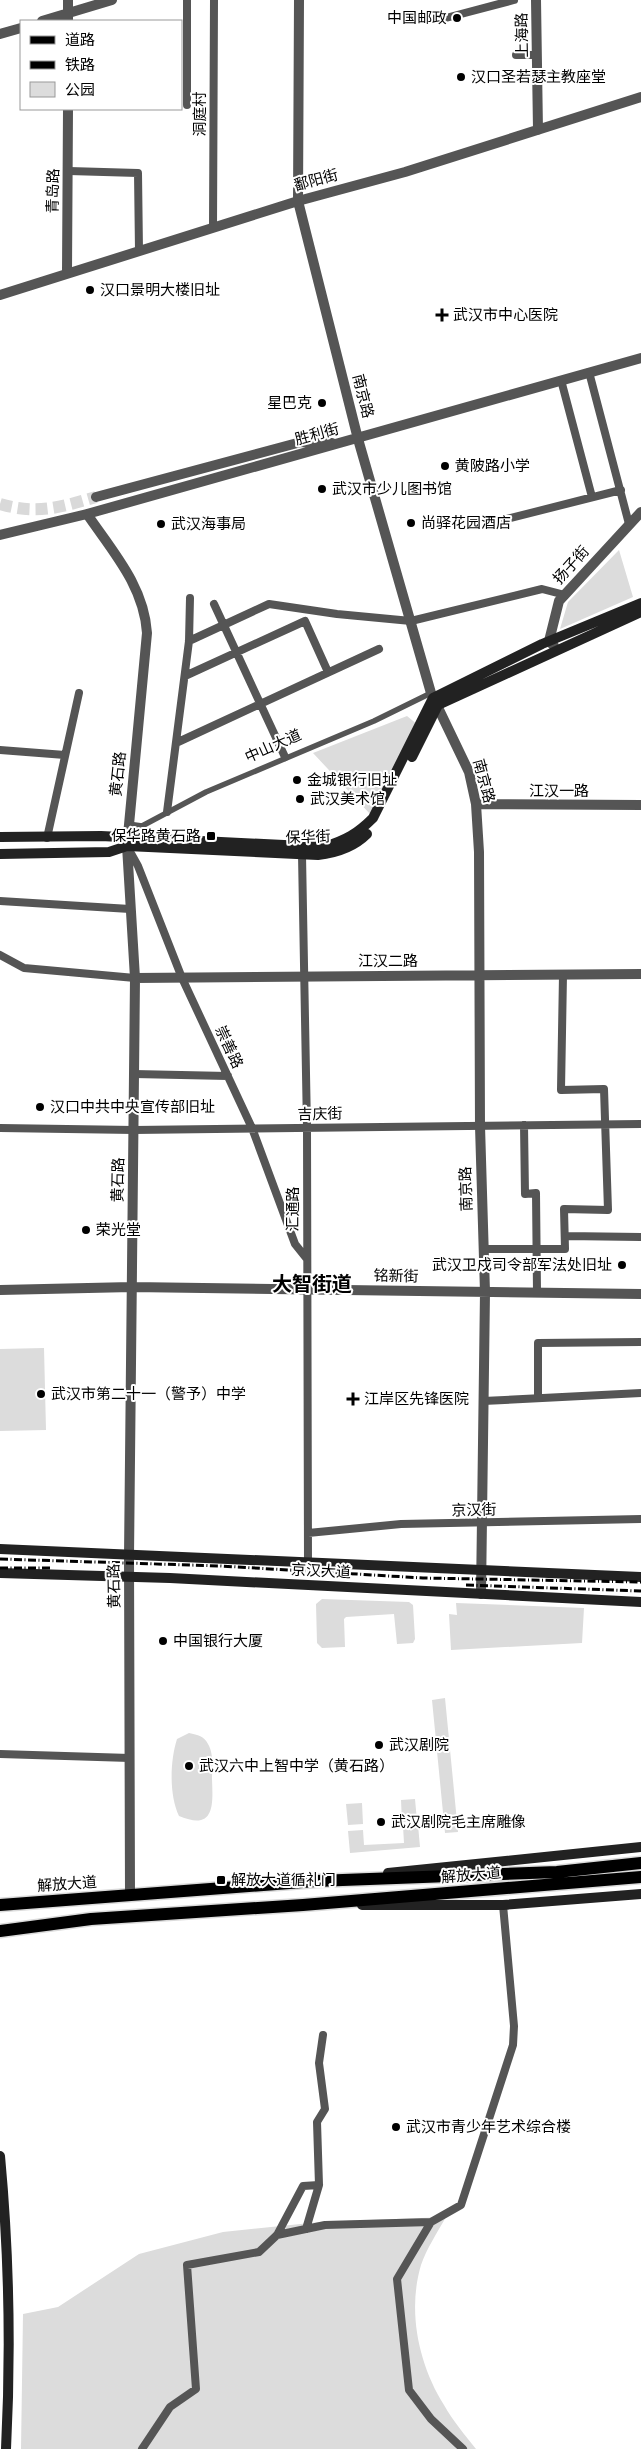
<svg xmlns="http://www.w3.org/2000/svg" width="641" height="2449" font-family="Signika,'Noto Sans SC',sans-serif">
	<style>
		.green { fill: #dcdcdc }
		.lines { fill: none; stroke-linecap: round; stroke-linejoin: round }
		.primary-tunnel { stroke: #d9d9d9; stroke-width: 12; stroke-dasharray: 12 6; stroke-linecap: butt }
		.primary-casing { stroke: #dbdbdb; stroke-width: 15 }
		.pedestrian { stroke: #555; stroke-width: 5.5 }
		.minor { stroke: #555; stroke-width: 8 }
		.tertiary { stroke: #555; stroke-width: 10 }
		.secondary { stroke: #222; stroke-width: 10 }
		.primary { stroke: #000; stroke-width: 12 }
		.rail { stroke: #000; stroke-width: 3; stroke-dasharray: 8 2.5 1 2.5; stroke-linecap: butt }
		.poi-dot { fill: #000; stroke: #fff; stroke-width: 2 }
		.labels { text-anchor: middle; stroke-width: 4; stroke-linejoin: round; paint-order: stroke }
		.poi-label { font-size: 15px; fill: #000; stroke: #fff; text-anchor: start }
		.street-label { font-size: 15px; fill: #000; stroke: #fff }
		.district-label { font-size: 20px; font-weight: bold; fill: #000; stroke: #fff }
	</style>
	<rect width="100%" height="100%" fill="#fff"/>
	<!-- green -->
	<path class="green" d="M619 550 633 597 560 629 568 602Z
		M407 716 418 725 370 814 313 753Z
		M44 1348 46 1430 0 1431V1349Z
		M322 1599 409 1602 413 1605 415 1639 413 1643 397 1644 394 1614 346 1617 344 1619 345 1647 322 1648 317 1643 316 1604Z
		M456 1603 584 1608 582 1643 451 1650 449 1614 457 1615Z
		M445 1698 458 1832 445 1833 432 1700Z
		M189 1733C198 1735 204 1736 208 1744 214 1754 212 1768 212 1779 213 1805 215 1831 179 1816 169 1795 170 1761 177 1739Z
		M415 1799 417 1821 402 1822 401 1800Z
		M362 1803 363 1824 348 1825 346 1804Z
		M418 1825 420 1847 350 1853 348 1831 363 1830 364 1845 404 1843 403 1826Z
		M446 2217C437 2233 427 2248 421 2265 407 2312 419 2365 444 2405 453 2421 465 2435 476 2449H21L23 2314 58 2307 139 2254 223 2232 320 2222Z"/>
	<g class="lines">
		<!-- primary-tunnel -->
		<path class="primary-tunnel" d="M0 504C37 515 61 507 96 497"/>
		<defs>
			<path id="primary" d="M0 1905 316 1881 557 1872 641 1863
				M0 1931 91 1919 303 1905 641 1877"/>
		</defs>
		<!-- primary casing -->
		<use href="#primary" class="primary-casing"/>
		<!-- pedestrian -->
		<path class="pedestrian" d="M128 824 142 826 206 792 374 721 431 693"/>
		<!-- minor -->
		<path class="minor" d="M442 19 514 0
			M516 55H537
			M187 105V0
			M69 171 138 173 139 251
			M213 228 214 0
			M589 372 629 524
			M561 380 592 497
			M495 522 621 490
			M214 604 285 757
			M189 641 269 604 337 614 411 621 542 589 565 595
			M185 676 305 621 328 672
			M176 743 379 649
			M0 750 65 755
			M167 812 189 641 190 598
			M47 838 79 693
			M128 848 138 866 182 978 252 1128 295 1244 307 1259
			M302 855 307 1128 308 1563
			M0 901 130 909
			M0 955 24 968 135 978
			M134 1074 228 1076
			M524 1125 525 1194 536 1193 537 1292
			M0 1128 134 1130 641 1124
			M565 1236 641 1237
			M483 1249H565L564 1209 608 1210 604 1089 561 1090 563 975
			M538 1398V1343L641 1342
			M483 1401 641 1393
			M308 1533 401 1524 641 1519
			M0 1754 130 1758
			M306 2229 319 2185
			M277 2235 325 2225 431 2222
			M142 2449 170 2407 196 2389 187 2265 259 2252 277 2235 303 2186 319 2185 317 2122 325 2109 319 2063 323 2035
			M463 2449 431 2419 409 2390 397 2279 431 2222 461 2205 513 2045 514 2026 503 1905"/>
		<!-- tertiary -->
		<path class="tertiary" d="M299 0 298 201 358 439 431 693 469 772 476 804 479 852 480 1126 485 1292 481 1594
			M536 0 538 130
			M42 21 112 0
			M68 21V0
			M0 34 21 28
			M67 273 68 109
			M0 295 298 201 405 172 641 97
			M96 497 301 442 332 443
			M87 514C113 552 144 586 147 633L127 846 135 978 129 1556 130 1895
			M0 535 87 514 641 358
			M554 646 549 641 559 601 641 512
			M476 804 641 805
			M135 978 641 974
			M0 1290 132 1287 641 1294"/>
		<!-- secondary -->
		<path class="secondary" d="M412 757 438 705 641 612
			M0 837 101 836 324 847C346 840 357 834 373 818L433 698 542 644 641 603
			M0 854 109 852 127 846 318 855C336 853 354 847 367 834
			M0 1549 641 1577
			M0 1573 170 1578 641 1602
			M388 1873 641 1847
			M362 1905H503L641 1894
			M0 2156C9 2253 11 2352 6 2449"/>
		<!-- primary -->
		<use href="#primary" class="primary"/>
		<!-- rail -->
		<path class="rail" d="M0 1559 221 1566 423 1578 641 1582
			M0 1568H52
			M466 1585 641 1591"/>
	</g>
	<!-- markers -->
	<g class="poi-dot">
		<circle cx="457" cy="18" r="5"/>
		<circle cx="461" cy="77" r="5"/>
		<circle cx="90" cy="290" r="5"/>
		<path d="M439.5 307.5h5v5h5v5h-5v5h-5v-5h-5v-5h5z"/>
		<circle cx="322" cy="403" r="5"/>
		<circle cx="445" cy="466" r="5"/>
		<circle cx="322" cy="489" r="5"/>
		<circle cx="411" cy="523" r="5"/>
		<circle cx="161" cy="524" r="5"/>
		<circle cx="297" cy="780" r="5"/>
		<circle cx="300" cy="799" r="5"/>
		<rect x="206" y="831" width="10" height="10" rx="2.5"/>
		<circle cx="40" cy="1107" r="5"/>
		<circle cx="86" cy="1230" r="5"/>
		<circle cx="622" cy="1265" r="5"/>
		<circle cx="41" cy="1394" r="5"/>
		<path d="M350.5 1391.5h5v5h5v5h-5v5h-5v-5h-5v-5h5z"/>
		<circle cx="163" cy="1641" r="5"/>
		<circle cx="379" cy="1745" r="5"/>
		<circle cx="189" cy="1766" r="5"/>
		<circle cx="381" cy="1822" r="5"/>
		<rect x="216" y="1875" width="10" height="10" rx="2.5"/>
		<circle cx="396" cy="2127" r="5"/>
	</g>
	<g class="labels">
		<!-- poi labels -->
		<g class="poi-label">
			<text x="447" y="23" text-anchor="end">中国邮政</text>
			<text x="471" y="82">汉口圣若瑟主教座堂</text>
			<text x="100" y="295">汉口景明大楼旧址</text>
			<text x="453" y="320">武汉市中心医院</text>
			<text x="312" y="408" text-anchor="end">星巴克</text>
			<text x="455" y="471">黄陂路小学</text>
			<text x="332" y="494">武汉市少儿图书馆</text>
			<text x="421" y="528">尚驿花园酒店</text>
			<text x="171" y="529">武汉海事局</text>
			<text x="307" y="785">金城银行旧址</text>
			<text x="310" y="804">武汉美术馆</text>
			<text x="201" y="841" text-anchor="end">保华路黄石路</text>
			<text x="50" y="1112">汉口中共中央宣传部旧址</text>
			<text x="96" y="1235">荣光堂</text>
			<text x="612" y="1270" text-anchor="end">武汉卫戍司令部军法处旧址</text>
			<text x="51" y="1399">武汉市第二十一（警予）中学</text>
			<text x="364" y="1404">江岸区先锋医院</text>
			<text x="173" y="1646">中国银行大厦</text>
			<text x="389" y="1750">武汉剧院</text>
			<text x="199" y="1771">武汉六中上智中学（黄石路）</text>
			<text x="391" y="1827">武汉剧院毛主席雕像</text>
			<text x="231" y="1885">解放大道循礼门</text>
			<text x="406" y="2132">武汉市青少年艺术综合楼</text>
		</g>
		<!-- street labels -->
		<g class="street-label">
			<text transform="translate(522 35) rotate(-91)" y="5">上海路</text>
			<text transform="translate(200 114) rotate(-90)" y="5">洞庭村</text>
			<text transform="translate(316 180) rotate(-15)" y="5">鄱阳街</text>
			<text transform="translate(53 191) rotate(-89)" y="5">青岛路</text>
			<text transform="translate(363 396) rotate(76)" y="5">南京路</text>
			<text transform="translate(317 434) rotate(-15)" y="5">胜利街</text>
			<text transform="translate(571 565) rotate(-48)" y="5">扬子街</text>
			<text transform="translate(273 746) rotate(-24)" y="5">中山大道</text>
			<text transform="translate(118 774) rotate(-84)" y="5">黄石路</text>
			<text transform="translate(484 781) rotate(75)" y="5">南京路</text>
			<text x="559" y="796">江汉一路</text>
			<text transform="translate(308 837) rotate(-2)" y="5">保华街</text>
			<text x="388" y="966">江汉二路</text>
			<text transform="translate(229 1047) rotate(65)" y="5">崇善路</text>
			<text transform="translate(320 1114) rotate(-1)" y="5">吉庆街</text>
			<text transform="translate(118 1180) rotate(-89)" y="5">黄石路</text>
			<text transform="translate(466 1189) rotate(-92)" y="5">南京路</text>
			<text transform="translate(293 1209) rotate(-90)" y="5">汇通路</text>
			<text transform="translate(396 1276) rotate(1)" y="5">铭新街</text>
			<text transform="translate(474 1510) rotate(-1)" y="5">京汉街</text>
			<text transform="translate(321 1571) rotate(3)" y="5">京汉大道</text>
			<text transform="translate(114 1586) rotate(-91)" y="5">黄石路</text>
			<text transform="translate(471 1875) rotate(-5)" y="5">解放大道</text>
			<text transform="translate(67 1884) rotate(-4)" y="5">解放大道</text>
		</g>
		<!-- district labels -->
		<g class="district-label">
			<text x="312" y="1291">大智街道</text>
		</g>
	</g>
	<!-- legend -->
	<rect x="20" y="20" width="162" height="90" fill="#ffffff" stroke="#999999"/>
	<rect x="30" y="36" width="25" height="8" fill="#000000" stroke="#999999"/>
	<text x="65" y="45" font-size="15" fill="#000000">道路</text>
	<rect x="30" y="61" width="25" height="8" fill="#000000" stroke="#999999"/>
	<text x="65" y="70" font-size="15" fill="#000000">铁路</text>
	<rect x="30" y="82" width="25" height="15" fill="#dcdcdc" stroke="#999999"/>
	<text x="65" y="95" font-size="15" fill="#000000">公园</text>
</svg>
